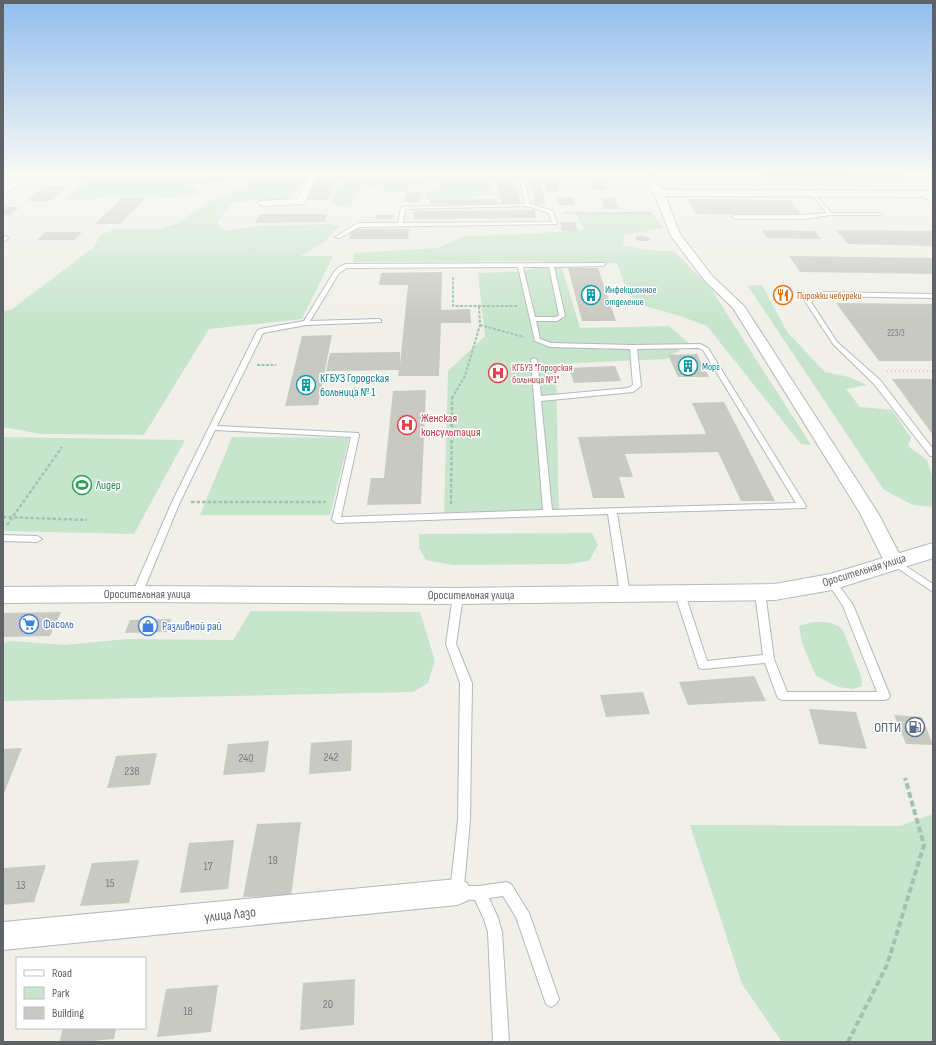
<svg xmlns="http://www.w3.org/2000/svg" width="936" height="1045" font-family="'Sofia Sans Condensed',sans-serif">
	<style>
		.green { fill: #c7e5cc }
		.building { fill: #c9c9c3 }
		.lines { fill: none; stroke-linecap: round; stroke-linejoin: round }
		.lane-casing { stroke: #b5b7bb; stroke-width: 2 }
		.street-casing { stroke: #b5b7bb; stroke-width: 2 }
		.secondary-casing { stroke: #b6b9be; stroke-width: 2 }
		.path-far3 { stroke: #a0c3af; stroke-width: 1.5; stroke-dasharray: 2 1; stroke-linecap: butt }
		.path-far2 { stroke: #a0c3af; stroke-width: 2; stroke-dasharray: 3 1.5; stroke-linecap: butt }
		.path-far1 { stroke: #a0c3af; stroke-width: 2.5; stroke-dasharray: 3.5 2; stroke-linecap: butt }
		.path { stroke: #a0c3af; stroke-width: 4; stroke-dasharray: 6 3; stroke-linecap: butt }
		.lane { fill: #fff; fill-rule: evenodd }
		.street { fill: #fff; fill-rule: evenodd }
		.secondary { fill: #fff; fill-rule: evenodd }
		.rail { stroke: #b6b6b7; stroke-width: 2; stroke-dasharray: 0.5 3.5; stroke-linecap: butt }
		.labels { text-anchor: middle; stroke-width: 3; stroke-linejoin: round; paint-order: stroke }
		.far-number-label { font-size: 9px; fill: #7a7c7e }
		.far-culture-label { font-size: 10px; fill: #0d838f; stroke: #fff; text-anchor: start }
		.far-food-label { font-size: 10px; fill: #c56008; stroke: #fff; text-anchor: start }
		.far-health-label { font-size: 10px; fill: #be3a42; stroke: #fff; text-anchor: start }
		.culture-label { font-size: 12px; fill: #0d838f; stroke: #fff; text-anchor: start }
		.health-label { font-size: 12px; fill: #be3a42; stroke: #fff; text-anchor: start }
		.leisure-label { font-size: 12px; fill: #27864d; stroke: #fff; text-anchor: start }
		.street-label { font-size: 12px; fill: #5f6267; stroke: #fff }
		.shop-label { font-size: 12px; fill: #366cbe; stroke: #fff; text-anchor: start }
		.near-number-label { font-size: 12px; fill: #7a7c7e }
		.near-service-label { font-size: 14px; fill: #4e5e75; stroke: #fff; text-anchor: end }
		.near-street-label { font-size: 14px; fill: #5f6267; stroke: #fff }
	</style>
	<rect width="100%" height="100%" fill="#f0efe8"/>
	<!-- green -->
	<path class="green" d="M490 176 493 194 474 197 427 199 425 193 441 189 434 180 435 177Z
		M423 177 434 188 386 193 379 188 367 189 360 191 349 206 330 204 341 178Z
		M223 178 224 181 190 185 200 194 177 198 114 197 63 200 89 179Z
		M253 179 305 180 292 198 233 202 217 222 223 231 257 226 330 224 340 226 324 242 301 256H333L302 319 209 329 144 435 40 434 3 427V310H11L94 247 101 234 116 229H160L178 223 213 199 242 189Z
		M651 212 664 228 624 235 623 246 658 251H674L711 289 811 445 801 444 707 326 680 316 635 303 627 292 617 263 561 265 580 328 669 326 690 344 666 359 556 364 559 515 444 514 448 371 485 336 478 273 526 271 543 261 353 262 354 253 437 248 465 236 527 234 584 230 576 213Z
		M762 285 787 332 825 372 849 377 867 385 846 389 860 407 892 410 911 438 908 446 927 460 933 478V507L913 505 884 490 748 286Z
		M3 437 185 440 134 534 3 531Z
		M232 437 349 438 330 515H200Z
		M592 533 598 545 589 561 568 564 453 565 426 560 419 548V534Z
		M251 611 420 612 435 661 428 683 413 692 3 701V643L12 641 64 645 127 639 233 640Z
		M812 622C824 622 834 621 843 630L861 676 862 686 853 689 838 687 816 676 802 643 799 626Z
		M933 814V1042H782L742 984 690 825 900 826Z"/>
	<!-- building -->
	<path class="building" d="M762 172 899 173 908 180 768 179Z
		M495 177H512L521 203 502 204Z
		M531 177H541L545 204H534Z
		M315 181H335L328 200H307Z
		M545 181H557L559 192 546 191Z
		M590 181H604L607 190H593Z
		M44 186H68L51 201H26Z
		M406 192H421L419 202H403Z
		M556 197H573L575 205H558Z
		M122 198H145L120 224H95Z
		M601 198H615L619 209H605Z
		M497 199V204H430V200Z
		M687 199 790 200 802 215 696 214Z
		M3 207H20L9 215H3Z
		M535 210 536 218 413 219 414 211Z
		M259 214H327L325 222 255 223Z
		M376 215H394L393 219H375Z
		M560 222H575L578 231H562Z
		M352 229H409L408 239H349Z
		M762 230 815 231 821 239 767 238Z
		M836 230 933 231V246L848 244Z
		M45 232H82L74 240H37Z
		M637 236H645L651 239 648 241H640L635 239Z
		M789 256 933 258V274L800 272Z
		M568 268H598L616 321H582Z
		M442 272 441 310 470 309 471 323H441L439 376H398L399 370 326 371 330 353 400 352V364L408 285H379L381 273Z
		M836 303 933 304V361H879Z
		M332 335 318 405 285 406 302 336Z
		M697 354 709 377H678L668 355Z
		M615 366 621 381 574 383 569 368Z
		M892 379H933V435Z
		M426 390 421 504 367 505 371 478H384L393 391Z
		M724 402 775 501H741L718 452 625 454 633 477H619L625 498H593L578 437 706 434 692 403Z
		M61 612 50 636 3 637V613Z
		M171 619 167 632 125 633 130 620Z
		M754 676 766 701 688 705 679 682Z
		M643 692 650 714 606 717 600 695Z
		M809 709 856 712 867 749 819 744Z
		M894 715 922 717 933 745 906 744Z
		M352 740 351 771 309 774 311 743Z
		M269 741 265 772 223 775 228 744Z
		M22 748 3 796V749Z
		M157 753 150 785 107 788 116 756Z
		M301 822 291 896 243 897 257 824Z
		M234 840 228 889 180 893 189 843Z
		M139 860 129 903 80 906 92 863Z
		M46 865 34 902 3 905V868Z
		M355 979 354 1025 300 1030 303 983Z
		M218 985 211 1032 157 1037 166 989Z
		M63 1028H116L114 1039 82 1042H59Z"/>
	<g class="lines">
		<defs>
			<path id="lane" d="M518 172H522L530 204 553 211 557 224 359 227 340 238 335 237 358 223H398L401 208 403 207 525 204ZM528 206 549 213 552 222 403 223 405 209Z
				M813 192 831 213H881L883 214 881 215H830L804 219H735L732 217 735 215H804L827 213 811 193Z
				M921 193H925L933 200V203L921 195Z
				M6 236 9 238 3 242V238Z
				M605 263 606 264 603 266 554 267 565 316 557 321H536L540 339 551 343 633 345 700 344 708 348 806 506 805 508 617 513 630 594 629 596H621L620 594 608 514 336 523 332 520 351 437 215 430 180 502 142 594 141 596H133L132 594 172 502 257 331 260 329 304 321 334 272 339 267 346 264ZM518 267 535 341 550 347 630 349 633 385 628 388 541 396 537 360 534 358 531 360 543 510 341 517 359 435 358 433 217 426 263 333 306 325 381 322V320L379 319 310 321 339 273 347 268ZM523 267H549L559 315 556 317H535ZM699 348 703 350 796 503 552 510 541 401 633 392 641 386 637 349Z
				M819 292 933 294V298L820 296 811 302 837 342 880 380 933 449V456H930L874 384 833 344 805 301Z
				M3 535 37 536 42 539 37 542 3 541Z
				M893 558 933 584V592L890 563 888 561 890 559Z
				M832 579 835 580 853 605 890 696 888 699 884 700H783L779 699 777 696 765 663 703 669 699 668 675 594 676 592H684L685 594 707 661 763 655 755 593 756 591H764L765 593 774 659 787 692H877L843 606 827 582 829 580Z
				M458 593 462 594 463 596 456 644 472 683 470 820 464 886H479L506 882 511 884 529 913 559 999 556 1004 551 1007 546 1004 516 917 503 896 489 898 498 918 502 932 509 1042H493L488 932 484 919 475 900 457 899 452 897 450 892 458 820 460 683 446 644 453 596 454 594Z"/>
			<path id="street" d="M23 172 646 173 649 174 662 190 933 191V197L665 196 680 234 713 277 744 306 878 513 903 561 900 565 893 567 886 565 860 513 733 308 705 281 671 236 654 193 643 179 316 178 304 204 263 206 260 205 258 203 260 201 297 199 307 178 26 179 6 194 3 195V188Z
				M457 879 467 883 471 892 467 901 457 905 3 950V922Z"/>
			<path id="secondary" d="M933 543V558L832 590 775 600 458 604 137 602 3 603V587L137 586 458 588 775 584 830 574Z"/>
		</defs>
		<!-- lane casing -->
		<use href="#lane" class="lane-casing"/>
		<!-- street casing -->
		<use href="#street" class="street-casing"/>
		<!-- secondary casing -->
		<use href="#secondary" class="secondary-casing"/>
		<!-- path-far3 -->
		<path class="path-far3" d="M564 213H651"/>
		<!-- path-far2 -->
		<path class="path-far2" d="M453 277V306H517
			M480 325 524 337
			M257 365H276
			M452 398 465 376 480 325 479 307"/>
		<!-- path-far1 -->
		<path class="path-far1" d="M191 502H326
			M451 504 452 397
			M3 517 87 520
			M7 525 62 447"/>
		<!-- path -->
		<path class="path" d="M848 1042 887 965 924 845 905 778"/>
		<!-- lane -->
		<use href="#lane" class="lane"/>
		<!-- street -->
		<use href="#street" class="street"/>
		<!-- secondary -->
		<use href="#secondary" class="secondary"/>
		<!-- rail -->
		<path class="rail" d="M887 371H933"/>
	</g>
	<!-- sky -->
	<linearGradient id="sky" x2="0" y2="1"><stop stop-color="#91beee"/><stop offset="0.54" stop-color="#f8f8f5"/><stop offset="1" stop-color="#f8f8f5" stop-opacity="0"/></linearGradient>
	<rect width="936" height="319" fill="url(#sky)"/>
	<!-- icons -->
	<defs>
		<symbol id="building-ring" viewBox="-11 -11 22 22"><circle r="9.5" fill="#fff" stroke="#0f9aa8" stroke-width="1.5"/><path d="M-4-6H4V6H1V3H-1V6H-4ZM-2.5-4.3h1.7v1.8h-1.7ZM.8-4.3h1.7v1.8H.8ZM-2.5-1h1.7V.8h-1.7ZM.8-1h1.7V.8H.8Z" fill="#0f9aa8"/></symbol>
		<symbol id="restaurant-ring" viewBox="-11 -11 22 22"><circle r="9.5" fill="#fff" stroke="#e8710a" stroke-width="1.5"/><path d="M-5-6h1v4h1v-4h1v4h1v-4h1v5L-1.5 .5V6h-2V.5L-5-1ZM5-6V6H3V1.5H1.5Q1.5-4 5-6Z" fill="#e8710a"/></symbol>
		<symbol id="hospital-ring" viewBox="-11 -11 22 22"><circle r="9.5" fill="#fff" stroke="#e0444e" stroke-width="1.5"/><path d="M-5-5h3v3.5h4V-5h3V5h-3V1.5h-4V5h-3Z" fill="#e0444e"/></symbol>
		<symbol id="stadium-ring" viewBox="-11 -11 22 22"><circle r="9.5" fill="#fff" stroke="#2e9e5b" stroke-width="1.5"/><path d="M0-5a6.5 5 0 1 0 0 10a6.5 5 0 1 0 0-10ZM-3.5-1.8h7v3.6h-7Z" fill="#2e9e5b"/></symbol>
		<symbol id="supermarket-ring" viewBox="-11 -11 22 22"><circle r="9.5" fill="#fff" stroke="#3f7fe0" stroke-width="1.5"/><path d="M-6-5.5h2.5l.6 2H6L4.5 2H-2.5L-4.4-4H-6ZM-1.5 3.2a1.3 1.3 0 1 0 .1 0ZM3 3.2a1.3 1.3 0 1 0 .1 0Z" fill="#3f7fe0"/></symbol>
		<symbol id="shop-ring" viewBox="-11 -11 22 22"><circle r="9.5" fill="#fff" stroke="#3f7fe0" stroke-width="1.5"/><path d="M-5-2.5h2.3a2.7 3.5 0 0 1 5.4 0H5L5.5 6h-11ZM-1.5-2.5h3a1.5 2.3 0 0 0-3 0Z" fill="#3f7fe0"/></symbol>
		<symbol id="fuel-ring" viewBox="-11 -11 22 22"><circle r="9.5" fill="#fff" stroke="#5c6f8a" stroke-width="1.5"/><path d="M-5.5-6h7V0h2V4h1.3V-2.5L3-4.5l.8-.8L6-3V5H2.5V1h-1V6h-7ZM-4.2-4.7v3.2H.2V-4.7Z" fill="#5c6f8a"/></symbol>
	</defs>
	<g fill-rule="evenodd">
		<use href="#building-ring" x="580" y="284" width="22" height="22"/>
		<use href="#restaurant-ring" x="772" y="284" width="22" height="22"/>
		<use href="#building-ring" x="677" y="355" width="22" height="22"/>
		<use href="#hospital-ring" x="487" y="362" width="22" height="22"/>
		<use href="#building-ring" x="295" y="374" width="22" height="22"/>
		<use href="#hospital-ring" x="396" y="414" width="22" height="22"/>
		<use href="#stadium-ring" x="71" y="474" width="22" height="22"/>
		<use href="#supermarket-ring" x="18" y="613" width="22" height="22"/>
		<use href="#shop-ring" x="137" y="615" width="22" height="22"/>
		<use href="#fuel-ring" x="904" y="716" width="22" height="22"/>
	</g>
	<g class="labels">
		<!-- far-number labels -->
		<g class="far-number-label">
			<text x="896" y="336">223/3</text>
		</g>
		<!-- far-culture labels -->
		<g class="far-culture-label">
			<text x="605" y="293">Инфекционное<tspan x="605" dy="12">отделение</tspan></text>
			<text x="702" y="370">Морг</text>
		</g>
		<!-- far-food labels -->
		<g class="far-food-label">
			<text x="797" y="299">Пирожки чебуреки</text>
		</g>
		<!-- far-health labels -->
		<g class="far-health-label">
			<text x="512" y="371">КГБУЗ "Городская<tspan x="512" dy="12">больница №1"</tspan></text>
		</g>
		<!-- culture labels -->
		<g class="culture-label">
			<text x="320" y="382">КГБУЗ Городская<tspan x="320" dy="14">больница № 1</tspan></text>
		</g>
		<!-- health labels -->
		<g class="health-label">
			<text x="421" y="422">Женская<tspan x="421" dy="14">консультация</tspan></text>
		</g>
		<!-- leisure labels -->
		<g class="leisure-label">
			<text x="96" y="489">Лидер</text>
		</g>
		<!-- street labels -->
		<g class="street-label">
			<text transform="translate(864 570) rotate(-17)" y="4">Оросительная улица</text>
			<text x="147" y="598">Оросительная улица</text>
			<text x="471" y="599">Оросительная улица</text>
		</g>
		<!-- shop labels -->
		<g class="shop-label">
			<text x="43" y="628">Фасоль</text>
			<text x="162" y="630">Разливной рай</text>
		</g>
		<!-- near-number labels -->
		<g class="near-number-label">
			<text x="331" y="761">242</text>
			<text x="246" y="762">240</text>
			<text x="132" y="775">238</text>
			<text x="273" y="864">19</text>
			<text x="208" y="870">17</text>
			<text x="110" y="887">15</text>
			<text x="21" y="889">13</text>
			<text x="328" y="1008">20</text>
			<text x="188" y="1015">18</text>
		</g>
		<!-- near-service labels -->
		<g class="near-service-label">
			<text x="901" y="732">ОПТИ</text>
		</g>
		<!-- near-street labels -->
		<g class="near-street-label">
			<text transform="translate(230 914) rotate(-6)" y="5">улица Лазо</text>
		</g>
	</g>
	<!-- border -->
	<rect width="936" height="1045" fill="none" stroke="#5f6267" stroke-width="8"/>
	<!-- legend -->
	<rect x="16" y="957" width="130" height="72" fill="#ffffff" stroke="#bfc0c2"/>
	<rect x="24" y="970" width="20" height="6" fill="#ffffff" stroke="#bfc0c2"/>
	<text x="52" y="977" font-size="12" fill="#5f6267">Road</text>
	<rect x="24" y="987" width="20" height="12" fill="#c7e5cc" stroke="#bfc0c2"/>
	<text x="52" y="997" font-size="12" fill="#5f6267">Park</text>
	<rect x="24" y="1007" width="20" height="12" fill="#c9c9c3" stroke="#bfc0c2"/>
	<text x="52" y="1017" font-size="12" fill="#5f6267">Building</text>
</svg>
